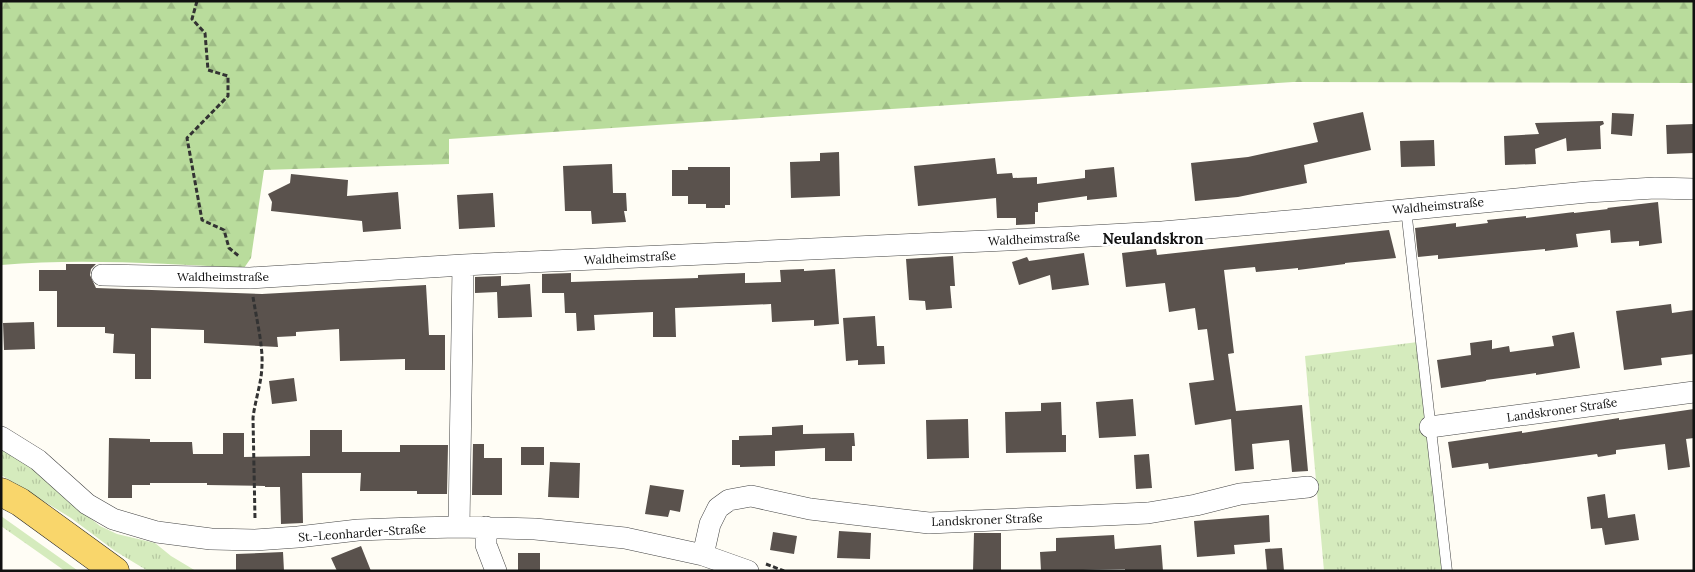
<svg xmlns="http://www.w3.org/2000/svg" width="1695" height="572" font-family="Lora,serif">
	<style>
		.grass { fill: url(#grass-tufts) }
		.forest { fill: url(#forest-firs) }
		.building { fill: #5a524d }
		.lines { fill: none; stroke-linecap: round; stroke-linejoin: round }
		.lane-casing { stroke: #444; stroke-width: 11 }
		.street-casing { stroke: #444; stroke-width: 22 }
		.primary-casing { stroke: #222; stroke-width: 29 }
		.path { stroke: #333; stroke-width: 3; stroke-dasharray: 5 2.5; stroke-linecap: butt }
		.lane { stroke: #fff; stroke-width: 10 }
		.street { stroke: #fff; stroke-width: 21 }
		.primary { stroke: #f9d66b; stroke-width: 28 }
		.labels { text-anchor: middle; stroke-width: 5; stroke-linejoin: round; paint-order: stroke }
		.street-label { font-size: 12px; fill: #111; stroke: #fff }
		.quarter-label { font-size: 15px; font-weight: bold; fill: #111; stroke: #fff }
	</style>
	<defs>
		<pattern id="grass-tufts" width="24" height="20" patternUnits="userSpaceOnUse" patternTransform="scale(1.25)"><rect width="24" height="20" fill="#d5ebbd"/><path d="M3 7l-1-3M5 7V3M7 7l1-3M15 17l-1-3M17 17v-4M19 17l1-3" fill="none" stroke="#b6c8a1"/></pattern>
		<pattern id="forest-firs" width="22" height="20" patternUnits="userSpaceOnUse" patternTransform="scale(1.25)"><rect width="22" height="20" fill="#b9dc9c"/><path d="M5 1l3.5 6h-7zM16 11l3.5 6h-7z" fill="#9ebc85"/></pattern>
	</defs>
	<rect width="100%" height="100%" fill="#fffdf5"/>
	<!-- grass -->
	<path class="grass" d="M1418 342 1443 571H1324L1305 356Z
		M1 447 44 477 80 510 100 526 117 534 155 543 171 556 196 571H148L115 551 71 518 1 475Z
		M1 516 77 570 78 571H65L1 526Z"/>
	<!-- forest -->
	<path class="forest" d="M1 1H1694V83L1293 82 449 139V164L264 170 251 258 244 268C163 264 82 258 1 265Z"/>
	<!-- building -->
	<path class="building" d="M1363 112 1371 150 1304 165 1307 183 1238 197 1195 201 1191 163 1248 157 1318 142 1313 123Z
		M1612 113 1634 114 1632 136 1611 134Z
		M1603 121 1604 124 1600 126 1601 149 1567 151 1566 138 1535 149 1536 164 1505 165 1504 136 1539 134 1535 123Z
		M1694 124V153L1667 154 1666 125Z
		M1434 140 1435 166 1401 167 1400 141Z
		M839 152 840 196 791 198 790 162 820 161V153Z
		M995 158 997 174 1012 173 1013 178 1037 177V184L1085 178V170L1114 167 1117 197 1087 200V196L1038 203V212H1035V224L1016 225V218H997L996 198 918 206 914 166Z
		M612 164 613 193H626L627 211H624L626 222 592 224 591 211H565L563 166Z
		M688 167H730V205H725V208H706V204H688V196H672V170H688Z
		M291 174 348 180 347 196 398 192 401 229 363 232 362 221 271 211 272 202 268 194 290 183Z
		M493 193 495 227 459 229 457 195Z
		M1658 202 1662 243 1639 246V241L1611 243 1610 230 1576 234 1578 247 1545 251V249L1438 259V255L1418 257 1415 228 1456 223V227L1488 223 1487 220 1526 216V218L1574 212V213L1608 209 1607 208Z
		M1389 230 1396 258 1345 263V264L1298 270V268L1256 272 1255 267 1224 270 1234 353 1228 354 1236 411 1302 405 1308 471 1292 472 1289 440 1252 444 1254 469 1235 471 1231 419 1195 425 1189 383 1214 380 1207 329 1198 330 1195 308 1169 312 1165 283 1126 287 1122 253 1156 249 1157 255Z
		M1084 253 1089 285 1052 290 1050 275 1019 285 1012 262 1027 257 1029 261Z
		M953 256 955 286H950L952 308 926 310 925 301 909 300 906 259Z
		M66 264H96L91 269 90 275 96 288 262 294 426 285 429 335H445V370H405V359L340 361 339 329 296 332V336L277 337 278 347 204 343V330L151 328V379H135V354L113 353 114 334 105 333V327H57V291H39V270H66Z
		M804 269V271L835 269 839 324 814 326V320L772 322 771 304 675 308 676 337H653V312L594 315 595 330 577 331 576 313H565L564 293H542V274L571 273V282L698 278V275L745 273V283L781 282 780 270Z
		M501 276V286L530 284 532 317 498 318 497 292 475 293V277Z
		M1671 304 1672 313 1694 310V354L1661 358 1662 365 1624 370 1616 311Z
		M875 316 877 346H884L885 364 858 365V360L846 361 843 318Z
		M34 322 35 349 4 350 3 323Z
		M1574 332 1580 368 1536 375V373L1486 380V381L1441 388 1437 360 1471 355 1470 343 1492 340V349L1509 346 1510 352 1554 346 1552 336Z
		M294 378 297 401 272 404 269 381Z
		M1133 399 1136 436 1099 438 1096 402Z
		M1061 402 1062 435H1066V452L1006 453 1005 412 1041 411V403Z
		M1694 409V438L1686 439 1690 467 1668 470 1665 444 1616 450V454L1598 457 1597 454 1489 469 1488 463 1452 468 1448 442 1522 431V433L1619 418V420Z
		M968 419 969 458 927 459 926 420Z
		M803 425V434L854 433 855 446H852V461H825V448L775 451V466L740 467V465H732V440H739V436L772 435V427Z
		M310 430H342V452H400V445H448L447 494H417V491H360L361 473H302L303 523 281 524 280 487H265V486L207 485V483H150V485H132V498H108L109 438 150 439V442H192L193 454H223V433H244V457L310 456Z
		M473 444H484V458H502V495H472Z
		M521 447H544V465H521Z
		M1149 454 1152 488 1136 489 1134 455Z
		M550 462 580 463 579 498 548 497Z
		M650 485 684 490 680 512 670 510 668 517 645 514Z
		M1605 494 1608 518 1635 514 1639 540 1605 545 1602 528 1591 529 1587 497Z
		M1269 515 1270 542 1234 545 1235 554 1197 557 1194 521Z
		M839 531 871 533 870 559 837 558Z
		M773 532 797 536 794 554 770 550Z
		M974 533H1001V571H973Z
		M1114 535 1115 549 1161 545 1163 571H1125V569L1041 571 1040 552 1056 551V538Z
		M361 546 371 571H337L331 558Z
		M1282 548 1284 571H1267L1265 549Z
		M283 552 284 571H236V554Z
		M518 553H540V571H518Z"/>
	<g class="lines">
		<defs>
			<path id="lane" d="M1406 209 1447 571"/>
			<path id="street" d="M102 275 250 278 463 265 1072 237 1162 232 1300 220 1587 192 1655 188 1694 189
				M1430 427 1694 392
				M1 437 38 460 87 504 113 519 157 532 211 539 255 540 298 537 358 530 413 528 459 527 535 529 625 538 703 555 748 571
				M459 527 463 265
				M486 527V545L496 571
				M703 555 710 524 718 508 729 500 751 496 810 509 929 523 1148 513 1196 505 1240 494 1308 487"/>
			<path id="primary" d="M1 492 20 502 115 571"/>
		</defs>
		<!-- lane casing -->
		<use href="#lane" class="lane-casing"/>
		<!-- street casing -->
		<use href="#street" class="street-casing"/>
		<!-- primary casing -->
		<use href="#primary" class="primary-casing"/>
		<!-- path -->
		<path class="path" d="M197 1 192 19 205 33 208 70 228 76V96L187 138 202 220 224 230 229 248 240 257
			M253 297C256 316 263 346 262 364 262 382 255 400 253 418L255 519
			M766 564 784 571"/>
		<!-- lane -->
		<use href="#lane" class="lane"/>
		<!-- street -->
		<use href="#street" class="street"/>
		<!-- primary -->
		<use href="#primary" class="primary"/>
	</g>
	<g class="labels">
		<!-- street labels -->
		<g class="street-label">
			<text transform="translate(1438 206) rotate(-5)" y="4">Waldheimstraße</text>
			<text transform="translate(1034 239) rotate(-3)" y="4">Waldheimstraße</text>
			<text transform="translate(630 258) rotate(-3)" y="4">Waldheimstraße</text>
			<text x="223" y="281">Waldheimstraße</text>
			<text transform="translate(1562 410) rotate(-8)" y="4">Landskroner Straße</text>
			<text transform="translate(987 520) rotate(-2)" y="4">Landskroner Straße</text>
			<text transform="translate(362 533) rotate(-4)" y="4">St.-Leonharder-Straße</text>
		</g>
		<!-- quarter labels -->
		<g class="quarter-label">
			<text x="1153" y="244">Neulandskron</text>
		</g>
	</g>
	<!-- border -->
	<rect width="1695" height="572" fill="none" stroke="#111111" stroke-width="5"/>
</svg>
